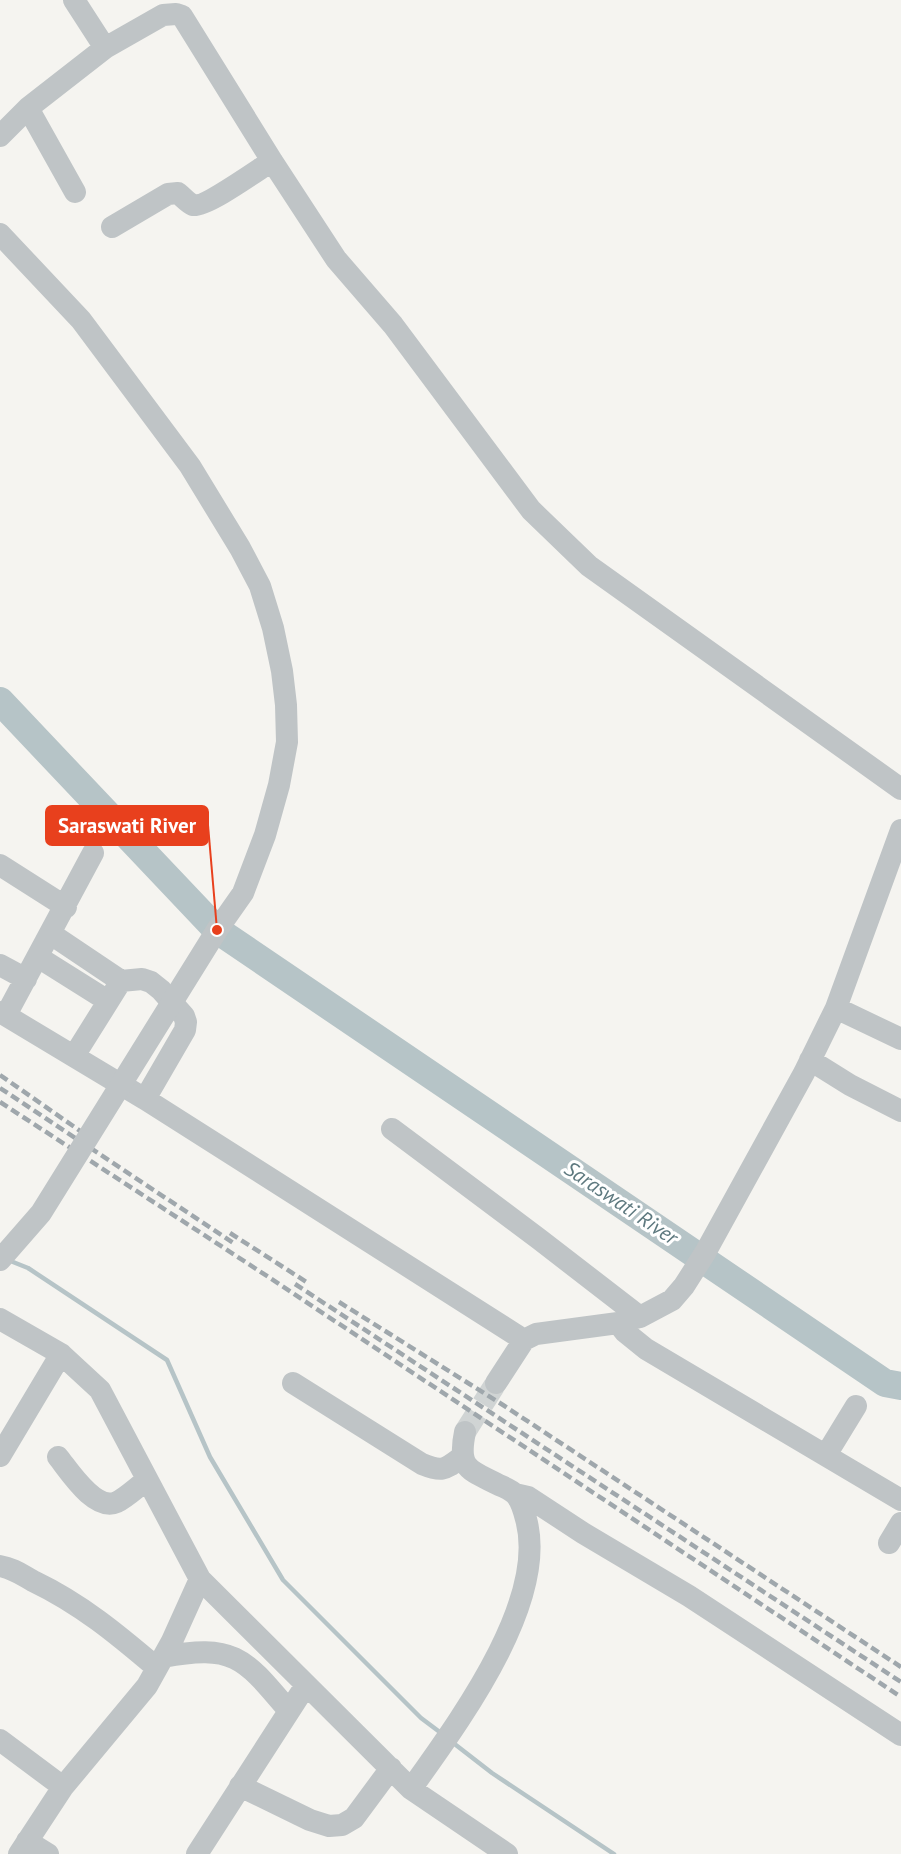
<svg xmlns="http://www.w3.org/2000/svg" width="901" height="1854" font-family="'PT Sans',sans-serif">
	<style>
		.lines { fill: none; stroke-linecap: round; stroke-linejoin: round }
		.stream { stroke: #b6c4c7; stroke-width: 4.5 }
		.river { stroke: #b6c4c7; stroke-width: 28 }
		.minor-tunnel { stroke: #d0d4d4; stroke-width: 22; stroke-dasharray: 22 11; stroke-linecap: butt }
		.minor { stroke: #bfc4c6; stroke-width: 22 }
		.rail { stroke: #9fa7ac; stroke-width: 4.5; stroke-dasharray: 9 4.5; stroke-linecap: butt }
		.minor-bridge { stroke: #bfc4c6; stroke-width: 22 }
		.labels { text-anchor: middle; stroke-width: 6; stroke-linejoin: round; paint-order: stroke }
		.water-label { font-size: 21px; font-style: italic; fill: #5e797f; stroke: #fff }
		.leader { fill: none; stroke: #e8401d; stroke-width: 2 }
		.callout-dot { fill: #e8401d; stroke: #fff; stroke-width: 2 }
		.callout { fill: #e8401d; stroke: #e8401d; stroke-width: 2 }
		.callout-label { font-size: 21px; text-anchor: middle; font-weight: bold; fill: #fff }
	</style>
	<rect width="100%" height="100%" fill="#f5f4f0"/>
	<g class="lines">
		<!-- stream -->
		<path class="stream" d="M8 1260 28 1268 167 1360 210 1457 283 1580 421 1718 441 1733
			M452 1742 492 1773 614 1854"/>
		<!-- river -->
		<path class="river" d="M0 701 217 930 885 1383 901 1386"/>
		<!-- minor-tunnel -->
		<path class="minor-tunnel" d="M465 1432 496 1383"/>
		<!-- minor -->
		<path class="minor" d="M74 0 105 48
			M28 108 75 192
			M0 136 28 108 105 48 163 15 176 14 182 16 272 161 336 259 393 325 531 510 589 566 901 789
			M112 227 168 194 178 193C183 197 188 203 193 205 205 208 259 169 272 161
			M0 234 81 320 190 466 240 548 260 586 273 628 282 671 286 705 287 742 279 785 265 835 243 893 217 930
			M0 865 66 907
			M51 934 121 981 142 979 151 982 161 990 184 1016 186 1022 185 1030 145 1099
			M38 957 108 1001
			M0 965 26 979
			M836 1008 901 1039
			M0 1012 145 1099 524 1340
			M6 1015 93 853
			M74 1056 121 981
			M810 1060 850 1085 901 1111
			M392 1129 539 1239 640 1317
			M0 1319 61 1354 100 1390 200 1579 411 1789 507 1854
			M618 1323 625 1332 646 1349 901 1500
			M293 1383 422 1464C444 1473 445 1469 463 1456
			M496 1383 524 1340 536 1334 618 1323 640 1317 672 1300 684 1286 705 1253 804 1073 836 1008 901 830
			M826 1455 856 1406
			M0 1456 61 1354
			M58 1457C70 1472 95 1512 117 1502 127 1497 137 1487 147 1480
			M515 1494 528 1497 583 1533 689 1596 901 1735
			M889 1543 901 1523
			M0 1566C13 1568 22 1575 33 1581 81 1604 117 1634 157 1668
			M163 1657C235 1643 245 1659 289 1711
			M0 1740 63 1787
			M240 1786 310 1820 329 1826 342 1825 354 1818 391 1768
			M411 1789C457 1724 549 1602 526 1519 524 1511 521 1500 515 1494 511 1490 504 1487 499 1485 470 1470 457 1470 465 1432
			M27 1841 48 1854
			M19 1854 63 1787 147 1686 172 1641 200 1579
			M197 1854 306 1685"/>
		<!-- rail -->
		<path class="rail" d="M0 1075 96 1142
			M0 1088 235 1244
			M0 1102 270 1278 901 1697
			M230 1233 308 1283
			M295 1284 901 1682
			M339 1302 503 1405 901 1667"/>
		<!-- minor-bridge -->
		<path class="minor-bridge" d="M0 1260 41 1213 217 930"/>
	</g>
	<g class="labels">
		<!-- water labels -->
		<g class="water-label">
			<text transform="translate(621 1203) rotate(34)" y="7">Saraswati River</text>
		</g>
	</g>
	<!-- callouts -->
	<path class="leader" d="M217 930L208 825"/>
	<circle class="callout-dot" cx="217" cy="930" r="6"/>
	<rect class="callout" x="46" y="806" width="162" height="39" rx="6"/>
	<g class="callout-label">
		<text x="127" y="833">Saraswati River</text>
	</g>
</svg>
